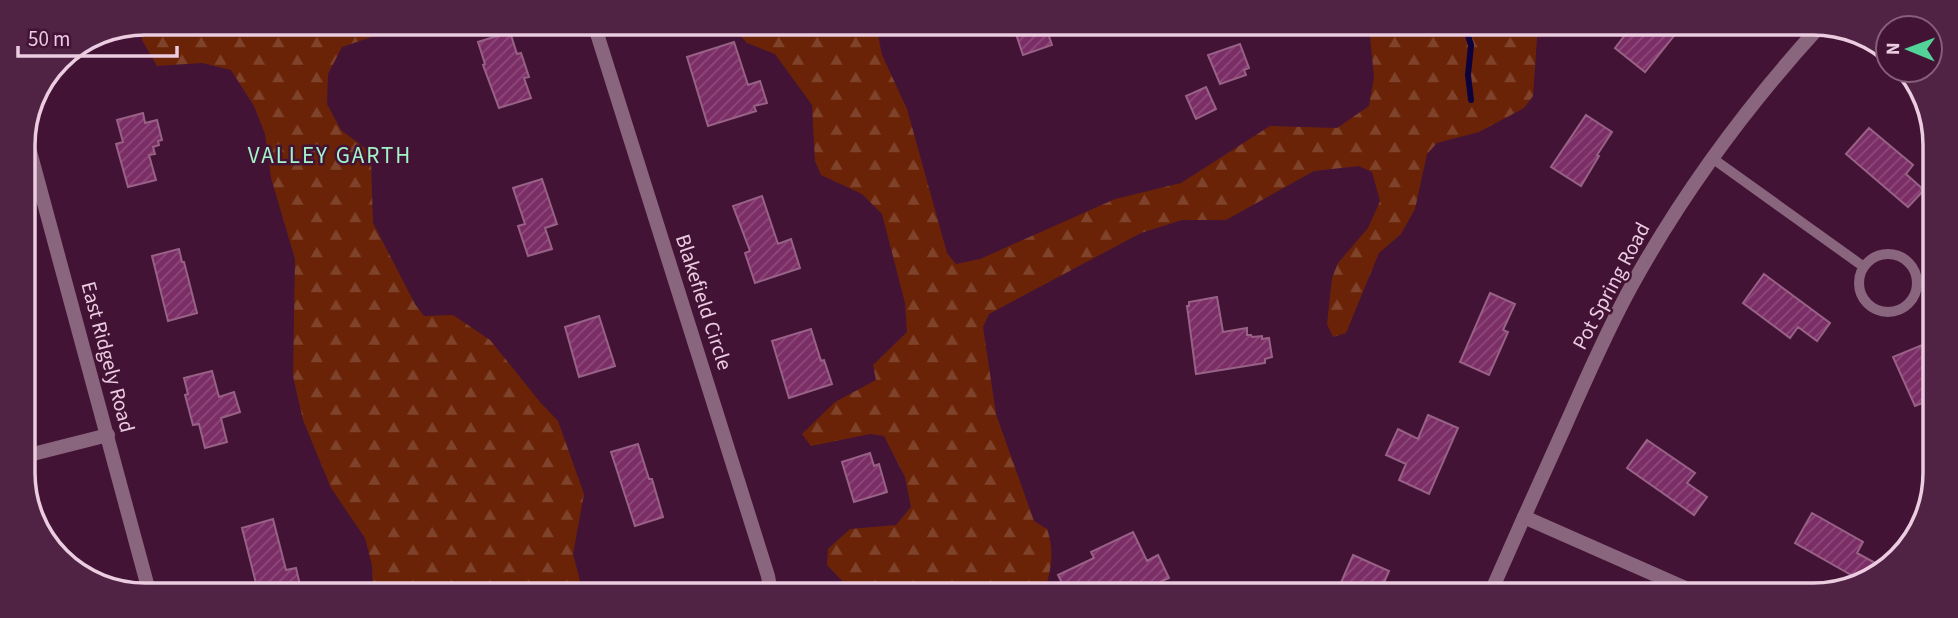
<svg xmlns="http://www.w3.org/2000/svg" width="1958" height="618" font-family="'Source Sans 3',sans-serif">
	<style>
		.forest { fill: url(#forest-firs) }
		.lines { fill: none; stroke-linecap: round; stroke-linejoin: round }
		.stream { stroke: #0e023c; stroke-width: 6 }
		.building { fill: url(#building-hatch); stroke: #986186; stroke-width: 2 }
		.service { stroke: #8a667e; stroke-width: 10 }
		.minor { stroke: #8a667e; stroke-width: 14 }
		.tertiary { stroke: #8a667e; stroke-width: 14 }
		.labels { text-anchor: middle; stroke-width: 5; stroke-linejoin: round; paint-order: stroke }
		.street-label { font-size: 21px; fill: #ebcce0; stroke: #431336 }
		.neighbourhood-label { font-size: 23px; letter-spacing: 2px; fill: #a2f3c7; stroke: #431336 }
		.rim { fill: none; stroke: #ebcce0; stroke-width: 3.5 }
	</style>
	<defs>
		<pattern id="forest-firs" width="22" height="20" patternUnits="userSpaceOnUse" patternTransform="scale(1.75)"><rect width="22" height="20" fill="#6a2306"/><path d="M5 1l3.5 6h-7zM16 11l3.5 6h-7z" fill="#7f422a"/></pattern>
		<pattern id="building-hatch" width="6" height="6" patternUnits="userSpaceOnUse" patternTransform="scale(1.75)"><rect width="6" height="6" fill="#7b2d65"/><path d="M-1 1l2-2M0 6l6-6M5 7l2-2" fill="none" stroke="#8e4a7b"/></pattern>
	</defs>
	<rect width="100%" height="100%" fill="#431336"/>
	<!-- forest -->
	<path class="forest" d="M141 23H413L342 47 328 74 327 104 341 130 365 148 371 161 373 223 415 304 424 316 453 315 490 340 540 402 558 421 584 494 573 554 583 592H373L372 565 365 538 331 488 303 420 293 376 295 259 271 178 265 134 254 106 231 70 202 63 157 66 142 40Z
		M736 24 876 25 882 55 907 109 947 253 956 264 980 259 1115 199 1181 183 1270 126 1337 128 1369 106 1374 77 1369 26H1541L1537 38 1533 96 1524 108 1479 132 1437 143 1427 154 1415 209 1401 234 1379 253 1346 333 1333 337 1327 324 1332 278 1338 263 1368 228 1380 201 1372 172 1359 166 1314 171 1226 220H1182L1141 233 989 314 983 327 996 414 1034 521 1047 529C1055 551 1051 571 1044 593H927L915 589 888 593H854L827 565 828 549 850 529 896 525 911 507 905 477 884 436 870 434 811 446 802 434 835 402 876 380 873 365 907 332 905 303 882 214 862 194 821 175 815 161 812 105 775 54 747 43 737 32Z"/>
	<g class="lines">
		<!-- stream -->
		<path class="stream" d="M1465 26 1471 45 1468 75 1471 100"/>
	</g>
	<!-- building -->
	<path class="building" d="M1013 25H1045L1052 45 1023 55Z
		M1632 26 1681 27 1645 72 1615 48Z
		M510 32 517 54 521 53 529 77 524 78 531 98 499 108 483 65 485 64 478 42Z
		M734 42 748 85 760 81 767 103 754 106 756 111 708 126 687 57Z
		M1240 44 1249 68 1244 70 1246 75 1220 84 1208 55Z
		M1206 87 1216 109 1196 119 1186 96Z
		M143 113 145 123 157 120 162 140 158 141 159 145 153 147 155 154 149 155 156 180 128 187 116 144 123 142 117 120Z
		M1586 115 1612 132 1597 155 1599 156 1581 186 1551 167Z
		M1869 128 1913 165 1906 174 1924 190 1908 207 1846 154Z
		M542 179 557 224 545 228 552 249 528 256 518 226 525 224 513 188Z
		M762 196 778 244 791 239 800 268 755 283 745 253 750 251 733 206Z
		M179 249 182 262H184L197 313 168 321 152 256Z
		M1764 274 1830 323 1817 341 1798 327 1790 338 1743 303Z
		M1490 293 1515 304 1503 330 1508 332 1489 375 1460 362Z
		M1217 297 1223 332 1247 328V335H1251L1252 337 1262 336V339L1269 338 1272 357 1265 359V363L1196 374 1187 306H1189V302Z
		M599 316 615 366 579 377 565 327Z
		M811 329 821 361 824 360 832 384 789 398 772 341Z
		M1932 341V399L1915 406 1893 357Z
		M212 371 219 397 234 392 240 412 221 418 227 442 205 448 199 424 193 425 185 395 188 394 184 378Z
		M1428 415 1458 428 1429 494 1399 480 1406 464 1386 455 1398 429 1418 439Z
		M1647 440 1695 473 1687 483 1707 497 1694 515 1627 468Z
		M638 444 649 479H652L663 517 635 526 611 452Z
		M870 453 874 466 879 464 887 492 854 502 842 462Z
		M1812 513 1863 542 1857 553 1877 564 1870 576 1860 580 1795 543Z
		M273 519 286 570 296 568 300 585 276 591H258L242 528Z
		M1133 532 1147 561 1158 555 1169 578 1135 593H1067L1058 575 1094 558 1091 552Z
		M1353 555 1389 571 1379 594H1336Z"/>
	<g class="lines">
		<!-- service -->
		<path class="service" d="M1712 158 1864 267
			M1859 283a29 29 0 1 1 58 0a29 29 0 1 1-58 0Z"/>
		<!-- minor -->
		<path class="minor" d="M594 24 768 576 771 593
			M25 456 108 435
			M1524 517 1701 595"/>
		<!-- tertiary -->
		<path class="tertiary" d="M25 133 149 591
			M1490 594C1515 537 1540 481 1566 424 1587 377 1607 330 1632 285 1684 191 1747 106 1819 27"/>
	</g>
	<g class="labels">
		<!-- street labels -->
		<g class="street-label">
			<text transform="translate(1611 286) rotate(-62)" y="7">Pot Spring Road</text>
			<text transform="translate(704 302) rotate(72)" y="7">Blakefield Circle</text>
			<text transform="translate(108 357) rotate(75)" y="7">East Ridgely Road</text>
		</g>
		<!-- neighbourhood labels -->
		<g class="neighbourhood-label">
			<text x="330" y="163">VALLEY GARTH</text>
		</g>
	</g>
	<!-- crop -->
	<path d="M0 0H1958V618H0ZM145 35H1813A110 110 0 0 1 1923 145V473A110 110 0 0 1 1813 583H145A110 110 0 0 1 35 473V145A110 110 0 0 1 145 35Z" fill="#502244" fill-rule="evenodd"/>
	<path class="rim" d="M145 35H1813A110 110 0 0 1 1923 145V473A110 110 0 0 1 1813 583H145A110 110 0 0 1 35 473V145A110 110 0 0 1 145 35Z"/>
	<!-- north arrow -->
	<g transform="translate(1909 49) rotate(271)"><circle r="33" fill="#431336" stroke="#865d7a" stroke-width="2"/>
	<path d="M0-5L12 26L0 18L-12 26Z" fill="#52d397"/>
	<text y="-10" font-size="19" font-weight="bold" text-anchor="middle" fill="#ebcce0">N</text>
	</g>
	<!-- scale -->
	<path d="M18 46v10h159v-10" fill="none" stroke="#ebcce0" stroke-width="3.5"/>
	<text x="28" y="46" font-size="21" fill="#ebcce0" stroke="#431336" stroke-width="5" paint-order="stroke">50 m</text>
</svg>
